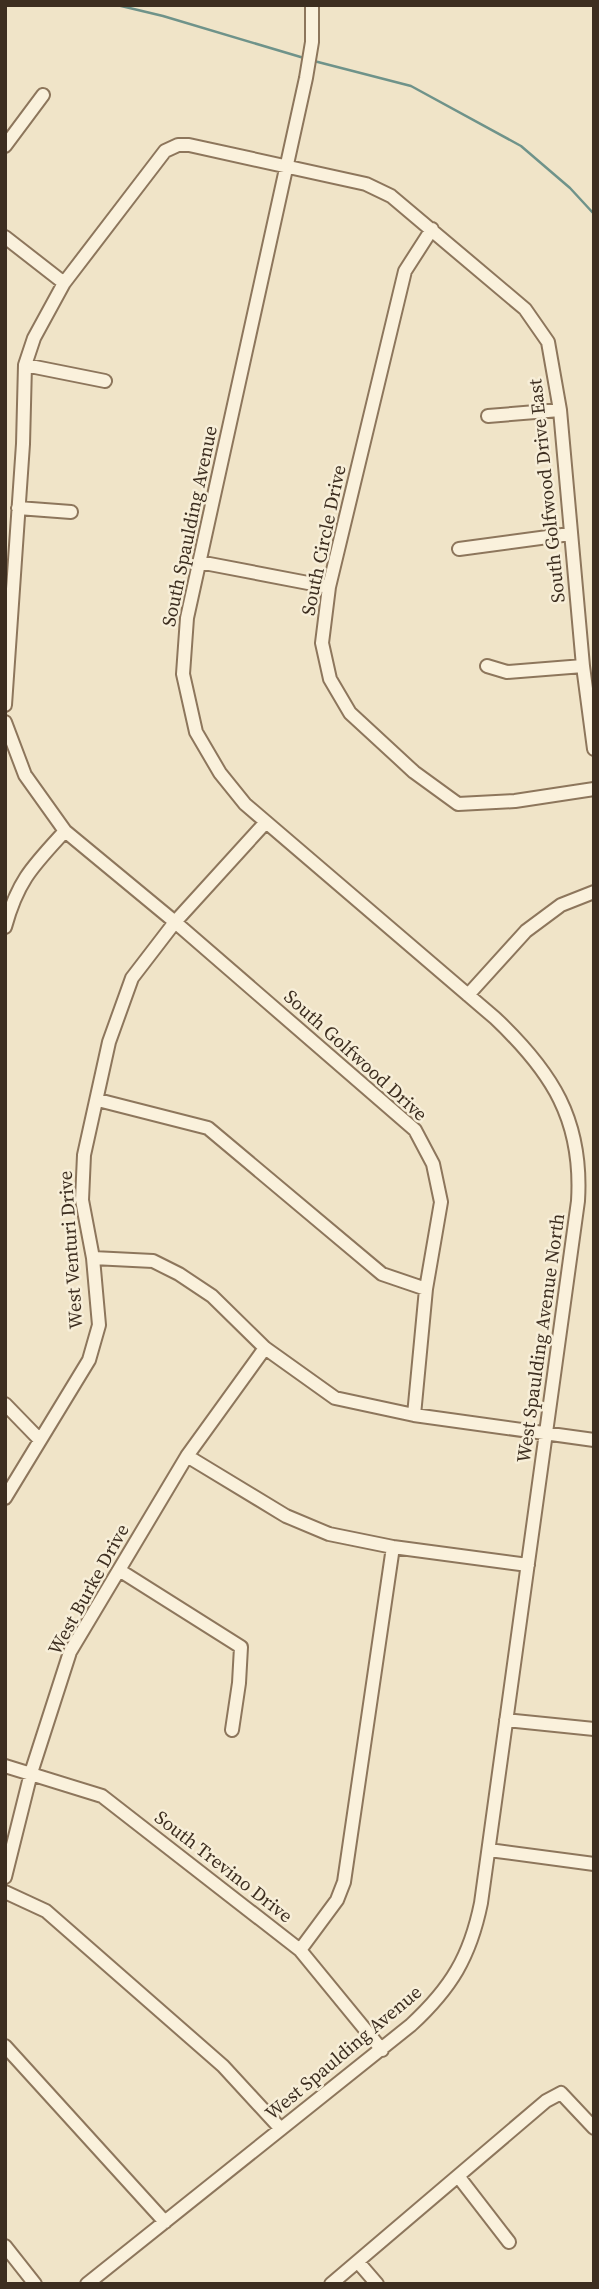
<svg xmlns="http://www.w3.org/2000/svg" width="599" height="2289" font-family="'Source Serif 4',serif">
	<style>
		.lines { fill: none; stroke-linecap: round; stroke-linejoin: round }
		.stream { stroke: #6f938a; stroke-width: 2.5 }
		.minor-casing { stroke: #8d765c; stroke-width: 16 }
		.minor { stroke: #faf1dc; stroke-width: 12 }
		.labels { text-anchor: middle; stroke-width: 5; stroke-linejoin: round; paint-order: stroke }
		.street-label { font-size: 19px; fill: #3d2e20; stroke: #f7eed8 }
	</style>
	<rect width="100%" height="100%" fill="#f0e4c8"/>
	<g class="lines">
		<!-- stream -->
		<path class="stream" d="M117 5 163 16 304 58
			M314 61 411 86 521 146 570 188 594 214"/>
		<defs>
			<path id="minor" d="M5 146 43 95
				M432 229 405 271 329 587 322 643 330 679 350 713 414 772 458 804 515 801 594 789
				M5 237 64 283
				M25 365 105 381
				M488 416 560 410
				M18 508 71 512
				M459 549 570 534
				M199 562 329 587
				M487 666 507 672 583 666
				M5 705 23 444 25 365 34 338 64 283 165 151 178 145H189L366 184 391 196 525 309 548 342 560 410 583 666 594 749
				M5 722 25 775 65 831 175 922 415 1130 433 1164 441 1202 426 1289 414 1415
				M5 927C18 880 33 866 65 831
				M468 995 526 931 561 905 594 892
				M98 1100 208 1128 382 1274 426 1289
				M93 1258 153 1261 179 1274 212 1296 265 1348 335 1398 414 1415 594 1440
				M5 1404 40 1440
				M187 1456 286 1516 329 1534 393 1547 528 1565
				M5 1498 89 1360 99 1325 93 1258 82 1200 84 1155 109 1042 132 978 175 922 266 822
				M119 1570 241 1647 239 1683 232 1730
				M506 1720 594 1729
				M5 1766 102 1796 300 1950 382 2050
				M489 1850 594 1864
				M5 1877 31 1773 70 1652 187 1456 265 1348
				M5 1892 46 1911 223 2066 281 2129
				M300 1950 337 1900 344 1882 393 1547
				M5 2046 165 2222
				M458 2176 509 2242
				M5 2246 35 2284
				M358 2262 377 2284
				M87 2284 411 2025C451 1988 470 1957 481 1903L578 1201C583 1120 552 1072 495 1018L245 804 220 773 196 732 183 674 187 618 306 78 312 42V5
				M331 2284 546 2101 561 2093 594 2128"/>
		</defs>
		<!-- minor casing -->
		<use href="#minor" class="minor-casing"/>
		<!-- minor -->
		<use href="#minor" class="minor"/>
	</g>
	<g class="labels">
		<!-- street labels -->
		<g class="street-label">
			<text transform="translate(546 491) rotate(-96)" y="7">South Golfwood Drive East</text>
			<text transform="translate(189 526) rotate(-78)" y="7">South Spaulding Avenue</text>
			<text transform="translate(323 540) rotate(-78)" y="7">South Circle Drive</text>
			<text transform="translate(356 1055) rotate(42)" y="7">South Golfwood Drive</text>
			<text transform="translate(70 1250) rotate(-94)" y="7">West Venturi Drive</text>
			<text transform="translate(540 1338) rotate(-82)" y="7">West Spaulding Avenue North</text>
			<text transform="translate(88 1589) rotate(-61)" y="7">West Burke Drive</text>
			<text transform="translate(224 1866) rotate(38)" y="7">South Trevino Drive</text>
			<text transform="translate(343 2052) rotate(-40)" y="7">West Spaulding Avenue</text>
		</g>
	</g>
	<!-- border -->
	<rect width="599" height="2289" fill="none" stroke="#3d2e20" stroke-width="14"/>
</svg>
